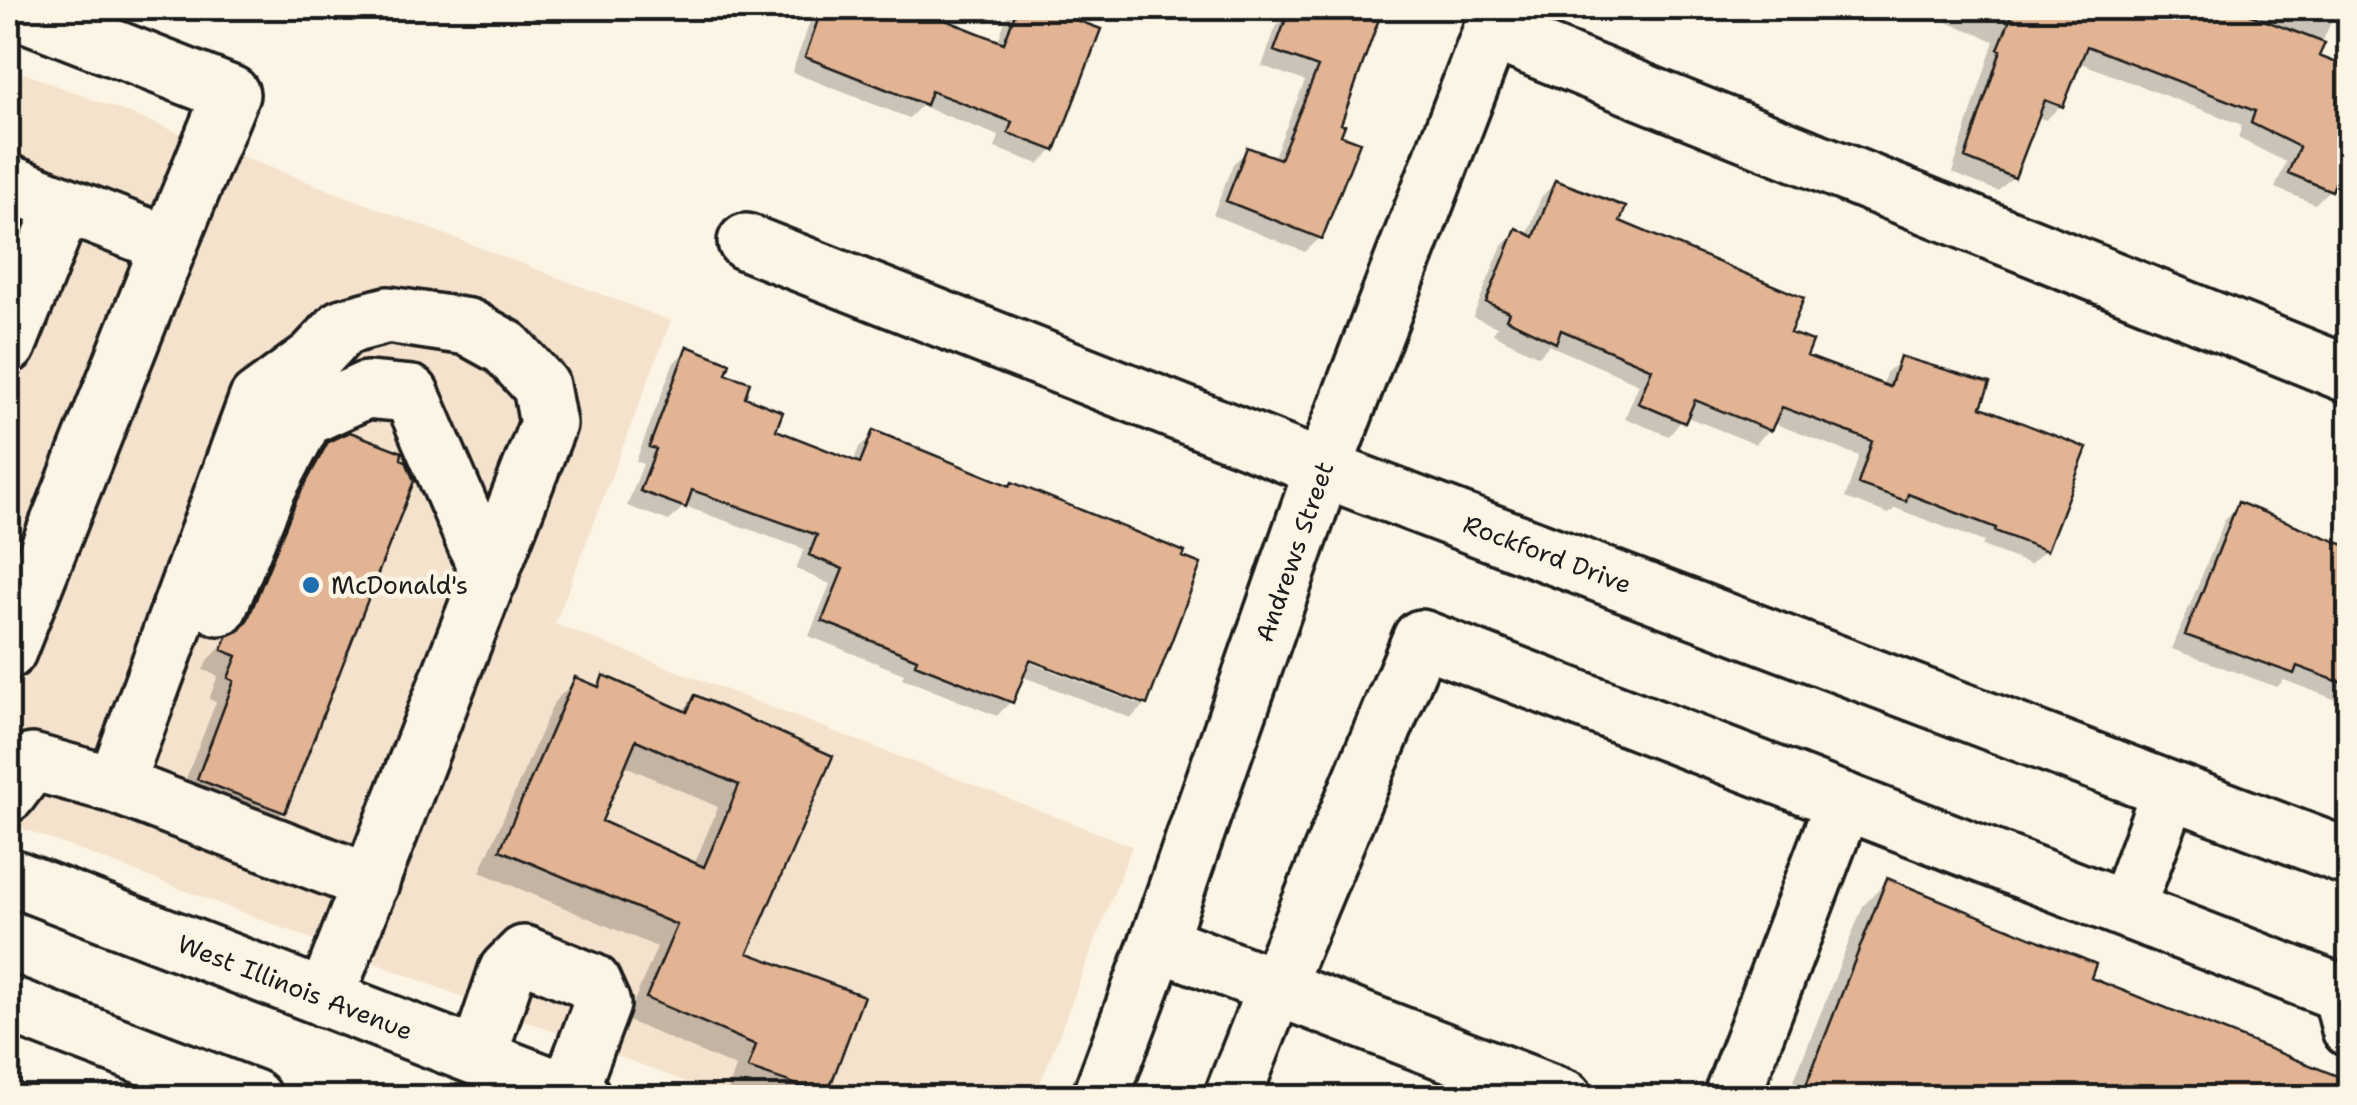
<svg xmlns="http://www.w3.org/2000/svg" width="2357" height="1105" font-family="'Shantell Sans',sans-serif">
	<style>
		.built { fill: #f4e2cc }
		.shadow { fill: #0003; fill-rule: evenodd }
		.building { fill: #e2b493; stroke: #1c1c1c; stroke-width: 2.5; fill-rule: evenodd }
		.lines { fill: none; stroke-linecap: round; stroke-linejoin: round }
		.minor-casing { stroke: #1c1c1c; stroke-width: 62 }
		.major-casing { stroke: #1c1c1c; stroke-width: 62 }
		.minor { stroke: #fcf5e5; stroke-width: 55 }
		.major { stroke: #fcf5e5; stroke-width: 55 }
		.poi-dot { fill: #1f6fb2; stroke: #fcf5e5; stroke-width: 4 }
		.labels { text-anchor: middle; stroke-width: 9; stroke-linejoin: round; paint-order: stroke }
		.street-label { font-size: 25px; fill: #1c1c1c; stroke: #fcf5e5 }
		.poi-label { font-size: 25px; fill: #1c1c1c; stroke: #fcf5e5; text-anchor: start }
	</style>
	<rect width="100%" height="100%" fill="#fcf5e5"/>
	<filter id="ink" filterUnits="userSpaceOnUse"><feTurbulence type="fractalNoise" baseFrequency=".01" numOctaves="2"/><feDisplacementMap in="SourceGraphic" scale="20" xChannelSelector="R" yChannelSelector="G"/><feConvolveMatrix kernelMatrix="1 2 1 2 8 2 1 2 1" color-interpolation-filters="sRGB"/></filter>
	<g filter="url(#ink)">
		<!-- built -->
		<path class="built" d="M8 67 671 321 555 624 1132 846 1035 1097H725L8 823Z"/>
		<!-- shadow -->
		<path class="shadow" d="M815 8H908L997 43 1007 16 1015 8H1037L1098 30 1053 150 1039 164 995 148 999 136 921 106 909 118 792 72Z
			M1310 8 1380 9 1338 125 1320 238 1305 252 1213 215 1233 164 1248 150 1273 159 1305 81 1262 66 1276 27 1290 12 1301 16Z
			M1871 8H1911L1899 20Z
			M1912 8H2292L2332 19 2316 58 2350 70V195L2331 188 2315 204 2275 188 2286 162 2238 138 2242 125 2078 62 2060 106 2046 120 2036 116 2013 177 1998 191 1952 173 1994 41Z
			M1556 182 1787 334 1804 357 1882 387 1886 373 1901 359 1978 409 2045 550 2030 564 1982 546 1984 542 1895 508 1889 514 1845 498 1859 456 1773 423 1769 430 1755 444 1685 416 1669 436 1625 418 1639 384 1549 345 1539 356 1493 334 1497 327 1473 317 1502 245 1517 231 1527 236 1541 197Z
			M687 349 723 375 773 432 853 463 859 447 874 433 1145 704 1131 718 1021 676 1011 701 997 716 902 678 904 674 809 636 830 584 796 569 804 549 684 506 669 521 627 506 643 464 636 461 673 364ZM1020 653 1141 700V705L1018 658Z
			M329 444 283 812 262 832 178 799 216 702 209 699 218 676 203 670 208 660 230 638 277 524 308 465Z
			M2239 505 2350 558V705L2284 680 2277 687 2172 649 2225 519Z
			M604 678 681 712 695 698 830 757 745 954 825 1094 821 1098H750L728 1090 736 1067 626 1020 657 947 480 872 554 702 576 680 595 688ZM623 765 718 807 694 865 599 823Z
			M1887 881 2087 980 2335 1098H1787L1863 906Z"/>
		<!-- building -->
		<path class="building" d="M822 8H915L1004 43 1017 8H1044L1101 29 1055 151 1008 133 1012 122 931 91 926 105 805 57Z
			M1290 8H1383L1341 124 1345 125 1341 135 1360 142 1322 239 1226 201 1247 147 1280 159 1318 67 1274 51Z
			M1997 8H2232L2325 43 2319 56 2350 68V148L2332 191 2288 173 2299 147 2251 123 2255 111 2087 46 2063 107 2045 100 2015 178 1965 158 2001 50 1998 49 2011 17 1996 11Z
			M1555 180 1626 207 1620 221 1804 298 1790 333 1813 341 1807 356 1890 387 1900 356 1990 383 1981 407 2087 448 2047 551 1995 531 1996 528 1908 494 1906 501 1858 484 1872 441 1782 407 1771 431 1695 400 1685 423 1638 403 1652 369 1561 330 1556 343 1506 319 1509 312 1486 302 1516 228 1534 237Z
			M687 346 730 363 726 374 750 382 745 397 783 412 776 430 860 463 873 430 1010 486 1012 482 1185 552 1183 557 1201 564 1147 705 1030 660 1013 703 915 664 917 659 822 621 843 569 809 555 817 535 692 490 686 508 640 491 656 449 649 447Z
			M350 432 402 452 401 459 406 461 414 481 285 813 197 779 234 681 228 678 237 656 222 650 227 636 239 631 248 619 296 501 328 442Z
			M2238 502 2350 547V686L2297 666 2294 674 2185 635Z
			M603 675 687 712 695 695 833 756 748 953 864 996 827 1095 748 1068 756 1045 646 998 677 925 500 850 575 677 599 687ZM636 740 739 785 704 867 602 821Z
			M1887 878 2096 964 2091 978 2350 1081V1098H1801Z"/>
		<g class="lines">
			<defs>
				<g id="minor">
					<path d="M11 8 231 94 169 245"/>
					<path d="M1491 31 2350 375"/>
					<path d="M8 183 169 245 8 651"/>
					<path id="s1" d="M746 242 1323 469 2350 858"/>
					<path d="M8 345 64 205"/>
					<path d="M219 607 268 488 305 418 366 390 411 394 490 577"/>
					<path d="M115 785 257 400 314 358 343 327 388 315 468 327 506 348 541 386 548 424 325 999"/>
					<path d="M8 794 32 762 115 785 371 883"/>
					<path d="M2126 909 2170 790"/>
					<path d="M1158 942 1565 1098"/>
					<path d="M478 1057 507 971 524 954 592 982 602 1004 569 1092"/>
					<path id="s2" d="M1100 1098 1158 942 1323 469 1500 8"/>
					<path d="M1232 1098 1276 986 1421 638 2341 993 2350 1029"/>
					<path d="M1731 1098 1844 801"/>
				</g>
				<g id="major">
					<path id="s3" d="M8 876 583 1098"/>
					<path d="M8 1004 253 1098"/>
				</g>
			</defs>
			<!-- minor casing -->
			<use href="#minor" class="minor-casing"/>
			<!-- major casing -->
			<use href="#major" class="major-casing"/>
			<!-- minor -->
			<use href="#minor" class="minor"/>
			<!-- major -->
			<use href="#major" class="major"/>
		</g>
	</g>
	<!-- markers -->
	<circle class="poi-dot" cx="311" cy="585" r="10"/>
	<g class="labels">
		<!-- street labels -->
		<g class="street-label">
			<text dy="9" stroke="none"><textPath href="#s2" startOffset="580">Andrews Street</textPath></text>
			<text dy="9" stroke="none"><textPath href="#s1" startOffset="860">Rockford Drive</textPath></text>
			<text dy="9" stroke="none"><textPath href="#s3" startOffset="308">West Illinois Avenue</textPath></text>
		</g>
		<!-- poi labels -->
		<g class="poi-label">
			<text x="331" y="594">McDonald's</text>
		</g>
	</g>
	<!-- margin -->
	<rect width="2357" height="1105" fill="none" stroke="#fcf5e5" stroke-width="40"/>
	<rect x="20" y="20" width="2317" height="1065" fill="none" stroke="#1c1c1c" stroke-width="4" filter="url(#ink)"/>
</svg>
